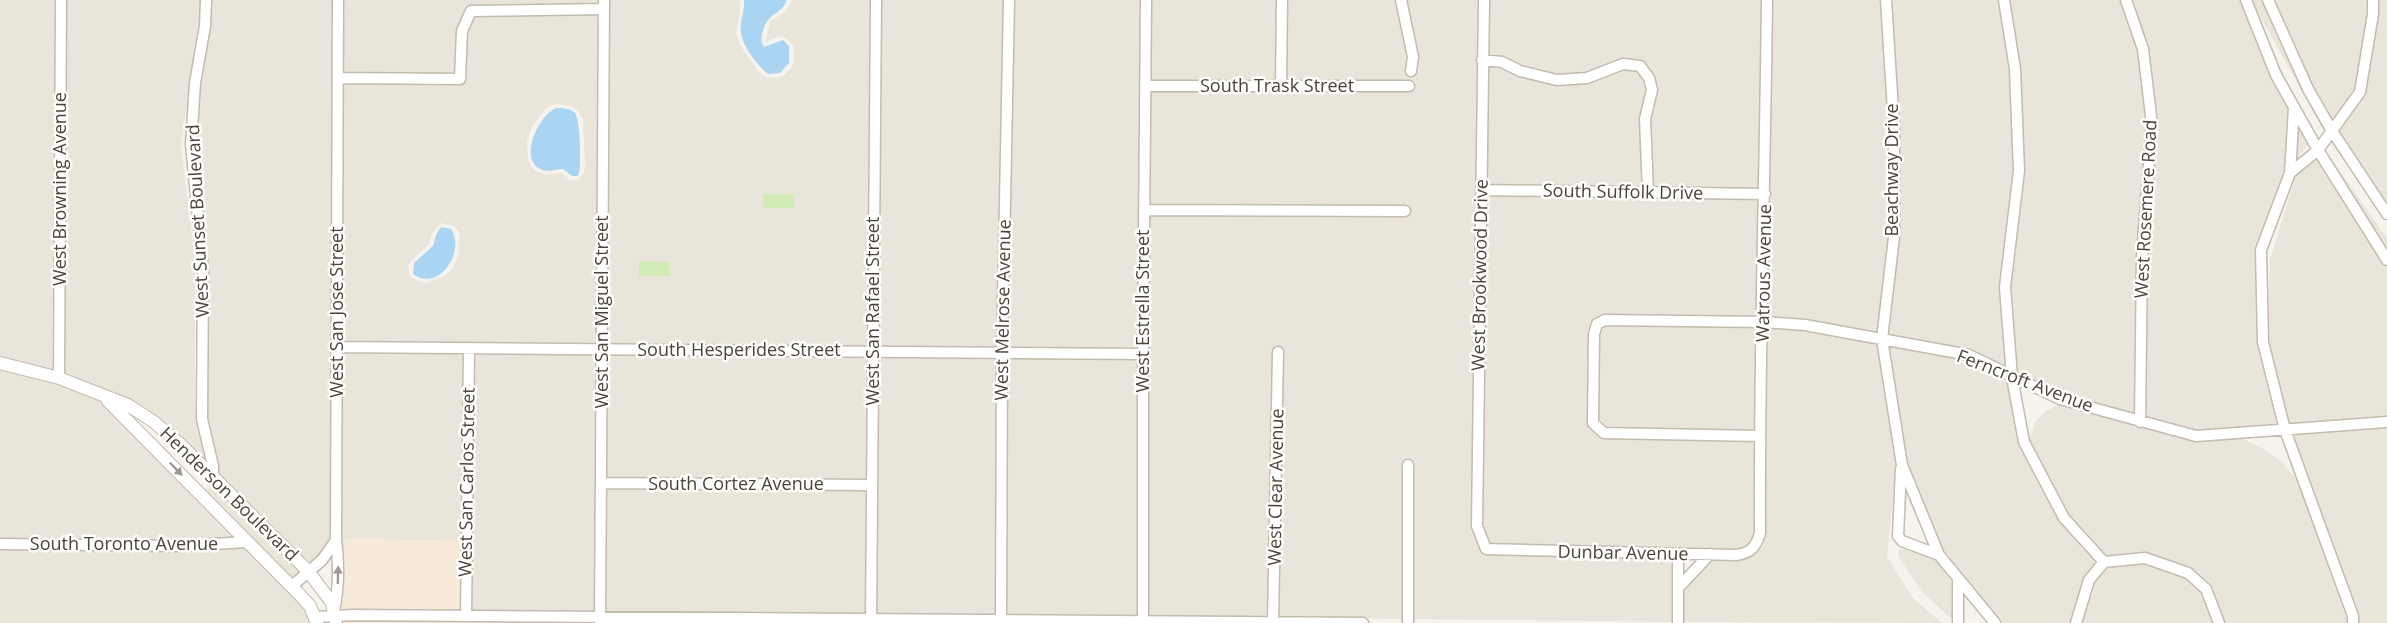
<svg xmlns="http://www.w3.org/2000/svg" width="2387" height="623" font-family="'Open Sans',sans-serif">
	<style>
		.residential { fill: #eae5da; fill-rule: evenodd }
		.commercial { fill: #f7ead8 }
		.green { fill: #d2eab5 }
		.water { fill: #a9d4f2 }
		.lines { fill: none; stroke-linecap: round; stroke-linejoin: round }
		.minor-casing { stroke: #c2bbae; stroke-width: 13 }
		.tertiary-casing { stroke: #c2bbae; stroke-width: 14 }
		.minor { stroke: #fff; stroke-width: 10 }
		.tertiary { stroke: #fff; stroke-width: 12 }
		.oneway { fill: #9c9892 }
		.labels { text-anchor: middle; stroke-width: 5; stroke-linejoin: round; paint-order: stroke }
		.street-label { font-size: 18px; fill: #4b4439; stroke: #fff }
	</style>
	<rect width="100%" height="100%" fill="#f6f3ec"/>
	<!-- residential -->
	<path class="residential" d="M0 0H56L52 372 0 361Z
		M66 0H200L199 25 181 144 195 260V405L198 432 207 464 184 441 62 375Z
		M211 0H333L331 546 309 566 218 475 208 430 205 405 191 143 210 26Z
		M344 0H599V5L471 6 466 9 457 30 455 75 343 74Z
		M609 0H740V11L736 31 740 45 758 71 766 77 772 78 783 76 793 65 794 58 793 45 785 37 773 38 766 43V40L770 22 786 11 792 0H870L867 347 607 345Z
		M881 0H1004L997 348 878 347Z
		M1014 0H1141L1137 349 1007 348Z
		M1151 0H1277L1276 82H1151Z
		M1287 0H1396L1408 57 1406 75 1415 76 1418 57 1406 0H1479L1472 526 1483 555 1673 558V622L1413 619 1412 461H1402V619L1279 617 1283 348H1273L1268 617 1148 618 1149 215H1410L1409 206H1149L1151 91 1414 90V81L1286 82Z
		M1489 0H1762L1760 189 1653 188 1650 119 1644 64 1586 73 1557 75 1522 67 1504 58 1488 56Z
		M1772 0H1881L1889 126V237L1877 334 1768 317Z
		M1891 0H1999L2010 69 2014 171 2000 287 2006 369 1888 336 1899 237V126Z
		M2009 0H2121L2138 50 2147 124 2137 256 2135 416 2064 395 2017 374 2010 287 2024 171 2021 68Z
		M2132 0H2240L2315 136 2286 172 2260 259 2258 343 2279 426 2196 431 2145 418 2147 257 2157 123 2148 47Z
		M2251 0H2368V14L2355 90 2338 114 2322 128Z
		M2378 0H2387V221L2328 137 2347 119 2365 92 2379 15Z
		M599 14 597 345 341 343 343 83 464 84 467 32 474 15ZM555 104 571 106 579 112 583 121 585 166 584 173 578 180H570L562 173 546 175 534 170 528 161 527 141 532 127 546 108ZM440 223 454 226 460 233 458 257 453 268 445 276 426 283 417 281 410 276 408 266 411 261 429 244 432 234Z
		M1488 65 1501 67 1519 76 1557 84 1624 68 1637 71 1644 80 1646 90 1640 119 1643 187 1487 185Z
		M2321 144 2387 238V417L2289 425 2268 341 2270 260 2296 175Z
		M1487 194 1760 198 1758 317 1592 323 1589 334 1588 423 1600 436 1754 440 1755 533 1752 543 1748 547 1736 550 1490 545 1482 525Z
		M1606 324 1758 326 1755 431 1606 428 1599 421V335L1602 327Z
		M1768 327 1804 329 1877 343 1896 466 1887 557 1913 598 1942 623 1683 622V590L1712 559 1745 558 1760 550 1764 545Z
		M1888 345 1967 359 2007 380 2017 442 2060 520 2097 562 2084 579 2070 623H2002L1972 593 1944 555 1907 465Z
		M341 352 464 353 462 541 345 539 342 612 340 609 341 550 343 548 341 546Z
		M474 353 597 354 595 613 471 611Z
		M607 354 867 356 866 481 607 478Z
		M878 356 997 357 996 616 876 615Z
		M1007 357 1137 359 1138 618 1006 616Z
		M0 370 56 382 103 403 239 540 0 539Z
		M2060 404 2135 426 2196 441 2241 438 2264 449 2284 464 2299 483 2348 623H2224L2211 588 2192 570 2106 557 2069 516 2029 441 2036 421 2046 411Z
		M2387 426V623H2358V614L2292 434Z
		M213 483 302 573 293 582 205 491Z
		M607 488 866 490V615L606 613Z
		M1899 548 1935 559 1961 596 1956 623 1922 592 1898 556Z
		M0 549H248L303 604 312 623H0Z
		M2145 563 2185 577 2201 592 2213 623H2081L2094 582 2107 566Z"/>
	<!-- commercial -->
	<path class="commercial" d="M345 539 462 541 461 611 342 612Z
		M341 621H466L595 623H341Z"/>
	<!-- green -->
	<path class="green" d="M763 194H794V208H763Z
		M639 261 670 262V276H639Z"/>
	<!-- water -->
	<path class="water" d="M744 0H787C781 16 767 11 762 34 761 40 761 42 764 47L783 40 789 46V63L780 73 768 74C757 65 743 47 741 33 739 23 745 11 744 0Z
		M556 108C562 108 570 108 575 113 580 119 582 168 578 176H572L563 169C558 169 553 171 548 171 515 168 536 117 556 108Z
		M441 227 451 229C466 251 439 293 413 274L414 263 433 246 436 235Z"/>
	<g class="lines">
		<defs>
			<path id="minor" d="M206 0 205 26 195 83 191 144 203 270 202 419 213 466V476
				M1401 0 1413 57 1411 71
				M1484 0 1477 526 1486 549 1736 555C1751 553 1756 547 1760 533 1759 355 1765 178 1767 0
				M1886 0 1894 126V237L1882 339 1902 465 1939 555 1995 623
				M2004 0 2015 69 2019 171 2005 287 2012 377 2024 442 2064 518 2104 562 2145 558 2188 573 2206 589 2219 623
				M2126 0 2143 49 2152 124 2142 256 2140 422
				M2246 0 2276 75 2318 150 2387 260
				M2268 0 2308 89 2332 131 2387 214
				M1482 60 1502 62 1520 71 1557 80 1587 78 1623 64 1640 66 1649 78 1652 90 1645 119 1648 192
				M338 78 460 79 462 31 471 11 604 9
				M1145 86H1409
				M1281 86 1282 0
				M2290 173 2294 108
				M1481 190 1765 194
				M1144 210 1405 211
				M336 347 1143 354
				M59 378 61 0
				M1760 436 1604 433 1593 423 1594 334 1597 324 1605 320 1763 322 1805 325 1969 355 2060 399 2196 436 2387 422
				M1408 465V623
				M1901 469 1898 536 1902 541 1939 555
				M601 483 872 485
				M0 544 178 546 247 542
				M1678 554V588
				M292 586 322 560 336 540
				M334 611C339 587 339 563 336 540L338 0
				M466 616 469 349
				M315 617 353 615 1363 623
				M1001 621 1002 353 1009 0
				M1273 622 1278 352
				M600 623 604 0
				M871 623 876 0
				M1143 623V354L1146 0
				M1678 623V588L1710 554
				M1958 623V580
				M2076 623 2089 580 2104 562
				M2353 623V616L2285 430 2263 342 2261 250 2290 173 2318 150 2360 92 2373 14V0"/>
			<path id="tertiary" d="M0 363 59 378 128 405 154 422 181 445 308 571 332 603 336 623
				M108 401 299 594 310 606 317 623"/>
		</defs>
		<!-- minor casing -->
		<use href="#minor" class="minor-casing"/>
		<!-- tertiary casing -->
		<use href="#tertiary" class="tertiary-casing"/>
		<!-- minor -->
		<use href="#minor" class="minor"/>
		<!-- tertiary -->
		<use href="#tertiary" class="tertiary"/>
	</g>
	<!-- one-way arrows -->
	<defs><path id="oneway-solid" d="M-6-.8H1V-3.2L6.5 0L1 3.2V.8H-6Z" transform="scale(1.5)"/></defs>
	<g class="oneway">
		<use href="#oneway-solid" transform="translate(176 469) rotate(46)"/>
		<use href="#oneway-solid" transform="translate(338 575) rotate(-89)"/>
	</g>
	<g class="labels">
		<!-- street labels -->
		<g class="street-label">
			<text x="1277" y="92">South Trask Street</text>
			<text transform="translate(1892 170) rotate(-90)" y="6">Beachway Drive</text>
			<text transform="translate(60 189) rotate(-90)" y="6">West Browning Avenue</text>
			<text transform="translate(1623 192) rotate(1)" y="6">South Suffolk Drive</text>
			<text transform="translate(2146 209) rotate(-87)" y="6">West Rosemere Road</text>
			<text transform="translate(198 221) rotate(-93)" y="6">West Sunset Boulevard</text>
			<text transform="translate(1764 273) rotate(-89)" y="6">Watrous Avenue</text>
			<text transform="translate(1480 275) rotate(-89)" y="6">West Brookwood Drive</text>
			<text transform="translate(1003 310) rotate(-89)" y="6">West Melrose Avenue</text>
			<text transform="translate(873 311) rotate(-90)" y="6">West San Rafael Street</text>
			<text transform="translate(1143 311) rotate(-90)" y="6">West Estrella Street</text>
			<text transform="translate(337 312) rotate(-90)" y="6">West San Jose Street</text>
			<text transform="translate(602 312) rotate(-90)" y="6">West San Miguel Street</text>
			<text x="739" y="356">South Hesperides Street</text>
			<text transform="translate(2025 381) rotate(21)" y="6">Ferncroft Avenue</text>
			<text transform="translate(467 482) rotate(-89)" y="6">West San Carlos Street</text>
			<text x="736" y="490">South Cortez Avenue</text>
			<text transform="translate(1276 487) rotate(-89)" y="6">West Clear Avenue</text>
			<text transform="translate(229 494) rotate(44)" y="6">Henderson Boulevard</text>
			<text x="124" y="550">South Toronto Avenue</text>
			<text transform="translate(1623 553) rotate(1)" y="6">Dunbar Avenue</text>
		</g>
	</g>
</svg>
